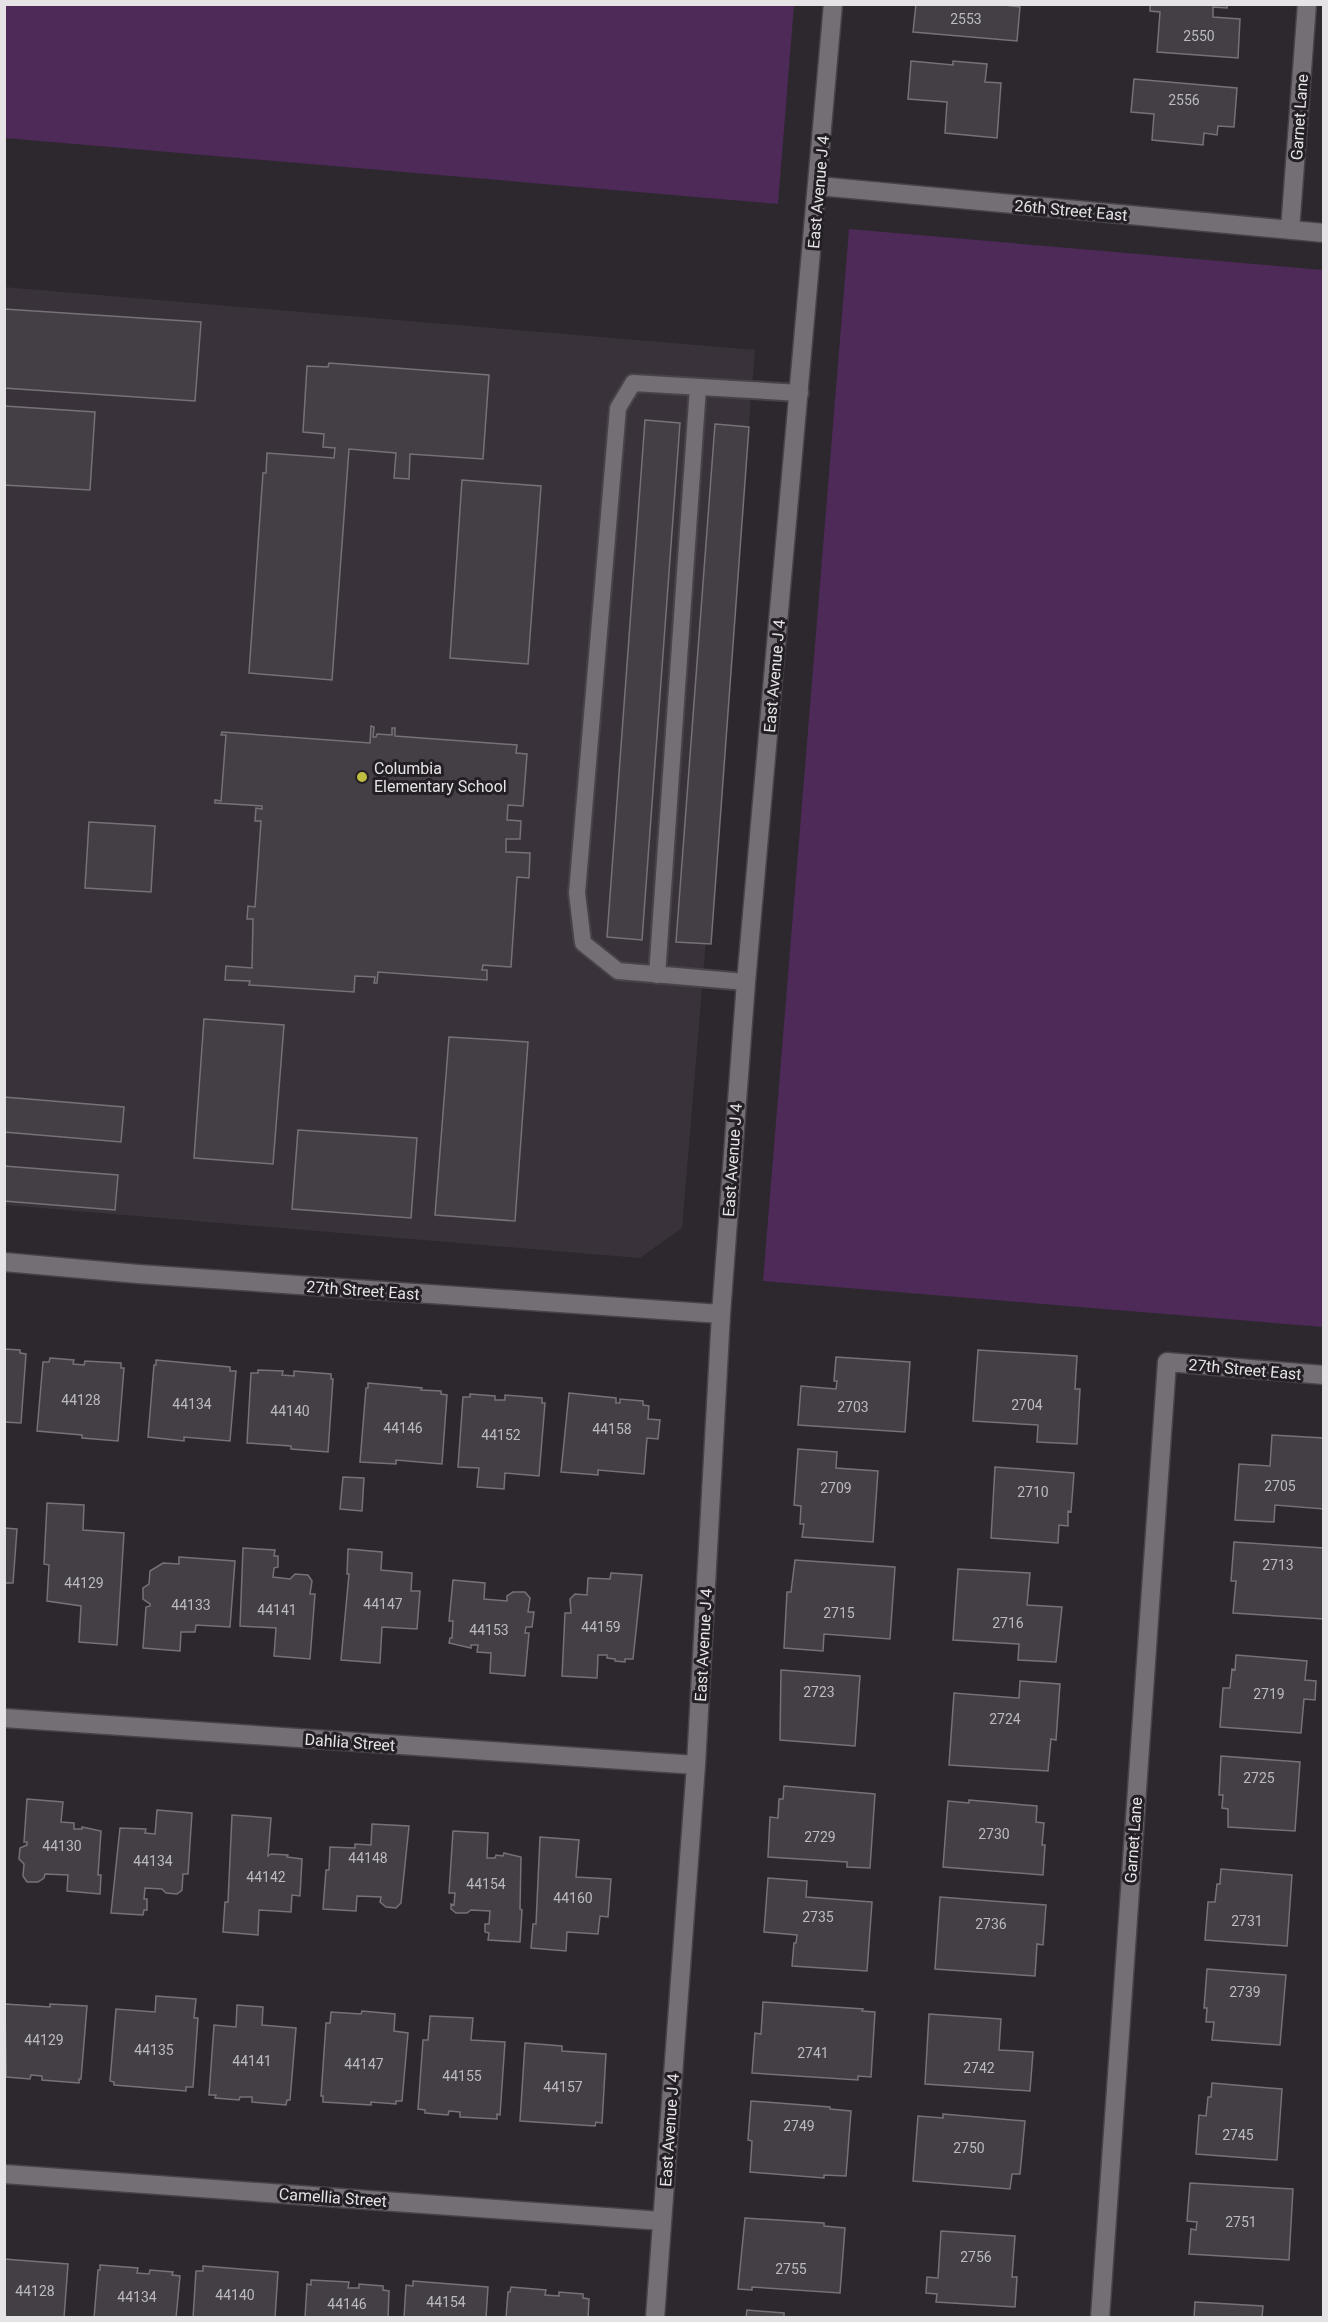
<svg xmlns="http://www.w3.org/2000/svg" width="1328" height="2322" font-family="Roboto,sans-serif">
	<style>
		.built { fill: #3a323b }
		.grass { fill: #4d2a57 }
		.building { fill: #433f44; stroke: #767177; stroke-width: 1.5 }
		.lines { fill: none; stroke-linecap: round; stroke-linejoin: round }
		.lane-casing { stroke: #474348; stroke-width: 20 }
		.street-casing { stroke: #474348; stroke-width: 21 }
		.lane { stroke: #746f75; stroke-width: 16 }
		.street { stroke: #746f75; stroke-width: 18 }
		.poi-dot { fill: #c0be40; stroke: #231f24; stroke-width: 2 }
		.labels { text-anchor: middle; stroke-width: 6; stroke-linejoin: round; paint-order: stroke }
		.number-label { font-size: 14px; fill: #bcbabe }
		.street-label { font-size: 16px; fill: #e5e3e6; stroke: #231f24 }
		.poi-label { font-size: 16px; fill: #e5e3e6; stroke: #231f24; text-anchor: start }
	</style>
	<rect width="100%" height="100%" fill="#2c282e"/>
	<!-- built -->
	<path class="built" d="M4 287 755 350 682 1228 640 1258 5 1205Z"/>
	<!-- grass -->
	<path class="grass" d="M4 5H794L778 204 5 138Z
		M849 229 1323 270V1327L763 1281Z"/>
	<!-- building -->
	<path class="building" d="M916 4H997L1020 7 1017 41 913 32Z
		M1150 4H1227V8L1213 7V17L1240 19 1238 58 1157 52 1160 12 1150 11Z
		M911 61 953 65V61L987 64 985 82 1001 83 997 138 945 133 947 102 908 99Z
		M1134 79 1237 88 1234 127 1218 126 1217 135 1204 133 1203 145 1152 140 1154 114 1131 112Z
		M4 309 201 322 195 401 4 388Z
		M329 363 489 375 483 459 410 454 409 479 394 478 396 453 349 449 332 680 249 673 263 473H266L267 453 334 458 335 448 323 447 324 434 303 432 307 366 328 367Z
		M4 406 95 412 90 490 4 485Z
		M645 420 680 423 642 940 607 937Z
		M715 424 749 427 711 944 676 942Z
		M462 480 541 486 528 664 450 658Z
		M371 726 374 727 373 737H376L377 734 392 735V728H395V736L517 745 516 753 527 754 523 806 508 805 507 820 521 821 520 839H506V852L530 853 529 878 517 877 511 967 483 965 482 970H487V980L378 972 377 983H374L375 977 355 976 354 992 249 985 250 981 225 980 226 966 252 968 253 919H247L248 906 255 907 261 821H255L256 808 262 809V806L215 803V800L221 801 226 735H221L222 732 370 743Z
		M89 822 155 826 151 892 85 888Z
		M204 1019 284 1025 273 1164 194 1158Z
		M449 1037 528 1042 515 1221 435 1215Z
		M4 1097 124 1107 121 1142 4 1132Z
		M298 1130 417 1138 411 1218 292 1209Z
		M4 1166 118 1175 115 1210 4 1201Z
		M4 1349 20 1350V1353L26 1354 21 1423 4 1422Z
		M978 1350 1077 1356 1075 1389H1080L1077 1444 1037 1442 1038 1425 973 1421Z
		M836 1357 910 1362 905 1432 798 1425 801 1386 836 1389 837 1381H834Z
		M50 1358 74 1360 73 1364 84 1365 85 1361 121 1363V1368H124L118 1441 82 1438V1435L37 1431 43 1362H49Z
		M156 1360 230 1367V1371H236L230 1441 184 1437V1441L148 1437 154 1365H156Z
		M258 1370 283 1371 282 1375 294 1376V1371L331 1374V1379H333L328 1452 291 1449V1446L247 1443 251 1373H258Z
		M368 1383 422 1388 421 1390 441 1391V1394L447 1395 442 1464 396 1460V1464L360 1462 366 1388H368Z
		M569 1393 616 1398V1403H620V1399L643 1401V1405L649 1406 648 1419 660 1420 658 1439 647 1438 644 1474 598 1470V1475L561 1472Z
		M470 1394 495 1396V1400H505V1395L542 1398V1403H545L539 1476 505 1473 504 1489 477 1487 479 1468 458 1467 463 1397H470Z
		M1272 1435 1324 1438V1509L1275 1505 1274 1522 1235 1520 1239 1464 1270 1466Z
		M798 1449 837 1452 836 1468 878 1471 873 1542 802 1537 804 1524H800L801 1506 794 1505Z
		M995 1467 1074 1473 1071 1512 1068 1511V1526L1059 1525 1058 1543 991 1538Z
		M343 1477 364 1478 362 1511 340 1509Z
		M47 1503 84 1505 83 1530 124 1533 117 1645 79 1642 81 1606 47 1601 49 1565 44 1564Z
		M4 1528 17 1529 13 1583H4Z
		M1234 1542 1324 1548V1619L1233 1613 1236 1581H1231Z
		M243 1548 275 1550 274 1556H278V1567L274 1568 273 1577 290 1579 295 1574 308 1575 312 1581 310 1594H315L310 1659 274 1656 276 1628 240 1626Z
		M348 1549 382 1552 381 1570 412 1573 411 1591H420L417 1629 382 1627 380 1663 341 1660 349 1574H347Z
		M179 1557 235 1561 230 1627 196 1625 195 1632H181L180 1651 143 1648 146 1607 150 1606V1604L143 1599V1588L149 1584 150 1571 163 1563 179 1564Z
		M795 1560 895 1567 890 1639 824 1634 823 1651 784 1648 787 1592H791Z
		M958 1569 1030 1573 1027 1605 1062 1607 1056 1662 1018 1660 1019 1644 953 1640Z
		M611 1573 642 1575 633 1659H625V1662L615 1661V1659L607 1658V1655H598L597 1678 562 1676 565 1613H571L570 1599 575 1594 587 1595 588 1578 610 1579Z
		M453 1580 485 1583 484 1599 507 1601V1596L513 1592H525L530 1598 528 1612H534L532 1627H526L525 1633H529L525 1676 490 1673 491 1653 477 1652 478 1645H471V1648L449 1643 450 1638H452L453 1621H449Z
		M1236 1655 1307 1661 1305 1680 1316 1681 1315 1700 1304 1699 1301 1733 1220 1727 1223 1688H1230L1232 1669 1235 1670Z
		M781 1670 860 1676 855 1746 780 1740Z
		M1020 1681 1060 1684 1056 1740 1051 1739 1048 1771 949 1765 954 1693 1019 1698Z
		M1221 1756 1300 1762 1295 1831 1228 1827V1809L1222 1808 1223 1795H1219Z
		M784 1786 875 1794 870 1868 847 1867V1862L768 1857 770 1817 778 1818 779 1799H783Z
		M27 1799 63 1802 61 1822 74 1823V1829H82V1827L101 1831 98 1875H101L100 1894 67 1891 68 1875 45 1874 44 1878 38 1882H27L23 1876 24 1864 19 1859 20 1848 27 1845V1842H24Z
		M969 1800 1037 1806 1036 1822 1044 1823 1042 1845H1045L1043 1875 943 1867 948 1801 969 1803Z
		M157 1810 192 1813 188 1874H183L182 1890 177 1894 166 1893 162 1889 145 1888 144 1899H147V1910H144L143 1915 111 1913 120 1828 146 1829 145 1833 155 1834Z
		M232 1815 271 1818 268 1856 271 1854 288 1855 287 1857 302 1859 300 1896 292 1895 291 1912 259 1910 258 1935 223 1932 225 1902H228Z
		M372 1824 409 1826 401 1903 396 1908 386 1907 380 1902 381 1897 357 1896 356 1911 323 1909 326 1870H329L330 1847 355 1848V1844L371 1845Z
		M453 1831 488 1833 487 1858H495L496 1855 503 1856 504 1853 521 1857 520 1909 522 1910 520 1942 488 1940 489 1933 485 1932V1924H489L490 1911 471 1910 467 1913H456L451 1909V1904L454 1905 455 1893H449Z
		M540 1837 579 1840 576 1877 611 1879 608 1917 600 1916 598 1934 567 1932 566 1951 531 1948 533 1924H536Z
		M1221 1869 1292 1875 1287 1946 1205 1940 1208 1902H1215L1217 1884H1220Z
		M768 1878 807 1881 806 1897 872 1902 867 1971 792 1966 794 1943H796L797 1935 764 1932Z
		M940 1897 1046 1905 1043 1945 1037 1944 1035 1976 935 1969Z
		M1207 1969 1286 1975 1280 2045 1212 2040 1214 2022H1206L1207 2008H1204Z
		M156 1996 196 1999 194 2018H198L193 2087H186V2091L114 2085V2082L110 2081 116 2009 155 2012Z
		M763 2002 863 2009 862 2011 875 2012 871 2077 858 2076V2080L752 2073 755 2033 761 2034Z
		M5 2004 50 2007V2004L87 2006 81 2079H79V2083L42 2080V2076L31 2075 30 2079 6 2077Z
		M237 2005 263 2007 262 2025 296 2028 290 2100H287L286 2105 252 2102V2097H240L239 2100 215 2098 216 2095H209L214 2025 236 2027Z
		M362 2011 395 2014 394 2031 408 2033 402 2101H396V2104L371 2102V2105L323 2102V2096H321L326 2023H330L331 2012 361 2014Z
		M929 2014 1001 2019 999 2050 1033 2052 1030 2091 925 2084Z
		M430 2016 473 2018 471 2040 505 2042 500 2115 497 2114V2119L460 2117V2112L449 2111 448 2115 425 2113V2110L418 2109 423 2040H428Z
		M525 2043 562 2046V2051L606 2054 602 2123 596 2122 595 2126 520 2121Z
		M1212 2083 1282 2089 1277 2160 1196 2154 1199 2115 1206 2116 1208 2097H1211Z
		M751 2101 830 2107V2109L851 2111 846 2176 824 2175V2178L750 2172 752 2141 748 2140Z
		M943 2114 1025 2121 1020 2174H1012L1010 2189 913 2181 918 2116 943 2118Z
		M1190 2183 1293 2189 1289 2260 1189 2254 1191 2229 1196 2230 1197 2222 1187 2221Z
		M745 2218 824 2223V2226L845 2228 840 2293 752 2287V2290L738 2289Z
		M941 2231 1015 2236 1012 2277H1017L1015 2307 936 2302 937 2294 926 2293 927 2277 938 2278Z
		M4 2259 68 2264 64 2318H4Z
		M100 2265 138 2268 137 2273 149 2274 150 2270 173 2272 172 2275 180 2276 176 2318H94L98 2270H100Z
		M203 2266 278 2272 275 2318H193L196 2271H203Z
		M311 2280 349 2282 348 2288H359V2284L383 2286V2290L389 2291 388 2318H305L307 2284 311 2285Z
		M413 2281 488 2287 486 2318H404L406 2285 413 2286Z
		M511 2287 546 2290 545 2295 559 2296V2292L583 2294V2298L589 2299 588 2318H506L508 2292H510Z
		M1195 2302 1263 2306 1262 2318H1194Z
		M747 2310 784 2313V2318H746Z"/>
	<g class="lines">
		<defs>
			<path id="lane" d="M657 975 698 387
				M746 982 618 971 583 943 577 893 618 408 633 383 800 393"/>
			<path id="street" d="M818 186 1324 233
				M1290 230 1307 4
				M4 1262 138 1274 721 1314
				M4 1718 696 1765
				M4 2174 662 2221
				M655 2318 696 1765 721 1314 746 982 833 4
				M1100 2318 1167 1362 1324 1375"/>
		</defs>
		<!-- lane casing -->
		<use href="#lane" class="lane-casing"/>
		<!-- street casing -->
		<use href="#street" class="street-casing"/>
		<!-- lane -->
		<use href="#lane" class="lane"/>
		<!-- street -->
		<use href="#street" class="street"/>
	</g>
	<!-- markers -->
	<circle class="poi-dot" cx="362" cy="777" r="6"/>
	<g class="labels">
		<!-- number labels -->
		<g class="number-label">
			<text x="966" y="24">2553</text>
			<text x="1199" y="41">2550</text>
			<text x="1184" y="105">2556</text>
			<text x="81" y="1405">44128</text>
			<text x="192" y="1409">44134</text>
			<text x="1027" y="1410">2704</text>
			<text x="853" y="1412">2703</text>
			<text x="290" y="1416">44140</text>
			<text x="403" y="1433">44146</text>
			<text x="612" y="1434">44158</text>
			<text x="501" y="1440">44152</text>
			<text x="1280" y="1491">2705</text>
			<text x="836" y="1493">2709</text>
			<text x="1033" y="1497">2710</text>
			<text x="1278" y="1570">2713</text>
			<text x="84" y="1588">44129</text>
			<text x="383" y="1609">44147</text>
			<text x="191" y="1610">44133</text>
			<text x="277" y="1615">44141</text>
			<text x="839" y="1618">2715</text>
			<text x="1008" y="1628">2716</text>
			<text x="601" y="1632">44159</text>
			<text x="489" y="1635">44153</text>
			<text x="819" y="1697">2723</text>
			<text x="1269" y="1699">2719</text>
			<text x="1005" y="1724">2724</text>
			<text x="1259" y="1783">2725</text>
			<text x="994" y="1839">2730</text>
			<text x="820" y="1842">2729</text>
			<text x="62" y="1851">44130</text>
			<text x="368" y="1863">44148</text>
			<text x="153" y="1866">44134</text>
			<text x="266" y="1882">44142</text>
			<text x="486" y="1889">44154</text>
			<text x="573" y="1903">44160</text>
			<text x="818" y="1922">2735</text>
			<text x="1247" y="1926">2731</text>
			<text x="991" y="1929">2736</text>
			<text x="1245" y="1997">2739</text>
			<text x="44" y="2045">44129</text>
			<text x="154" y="2055">44135</text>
			<text x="813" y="2058">2741</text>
			<text x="252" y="2066">44141</text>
			<text x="364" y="2069">44147</text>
			<text x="979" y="2073">2742</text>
			<text x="462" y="2081">44155</text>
			<text x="563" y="2092">44157</text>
			<text x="799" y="2131">2749</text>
			<text x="1238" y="2140">2745</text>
			<text x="969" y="2153">2750</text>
			<text x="1241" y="2227">2751</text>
			<text x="976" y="2262">2756</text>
			<text x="791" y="2274">2755</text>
			<text x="35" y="2296">44128</text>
			<text x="235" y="2300">44140</text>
			<text x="137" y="2302">44134</text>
			<text x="446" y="2307">44154</text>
			<text x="347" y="2309">44146</text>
		</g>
		<!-- street labels -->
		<g class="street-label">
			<text transform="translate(1299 117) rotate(-86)" y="6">Garnet Lane</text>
			<text transform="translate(818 192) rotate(-85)" y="6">East Avenue J 4</text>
			<text transform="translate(1071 210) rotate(5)" y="6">26th Street East</text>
			<text transform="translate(774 676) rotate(-85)" y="6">East Avenue J 4</text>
			<text transform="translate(732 1160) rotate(-86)" y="6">East Avenue J 4</text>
			<text transform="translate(363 1290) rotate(4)" y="6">27th Street East</text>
			<text transform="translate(1245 1369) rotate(5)" y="6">27th Street East</text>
			<text transform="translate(703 1645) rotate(-87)" y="6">East Avenue J 4</text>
			<text transform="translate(350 1742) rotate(4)" y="6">Dahlia Street</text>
			<text transform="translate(1133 1840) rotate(-86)" y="6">Garnet Lane</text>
			<text transform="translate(669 2130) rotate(-86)" y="6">East Avenue J 4</text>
			<text transform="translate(333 2197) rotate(4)" y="6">Camellia Street</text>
		</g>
		<!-- poi labels -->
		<g class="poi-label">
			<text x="374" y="774">Columbia<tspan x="374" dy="18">Elementary School</tspan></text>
		</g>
	</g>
	<!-- border -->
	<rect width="1328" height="2322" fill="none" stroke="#e5e3e6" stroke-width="12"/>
</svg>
